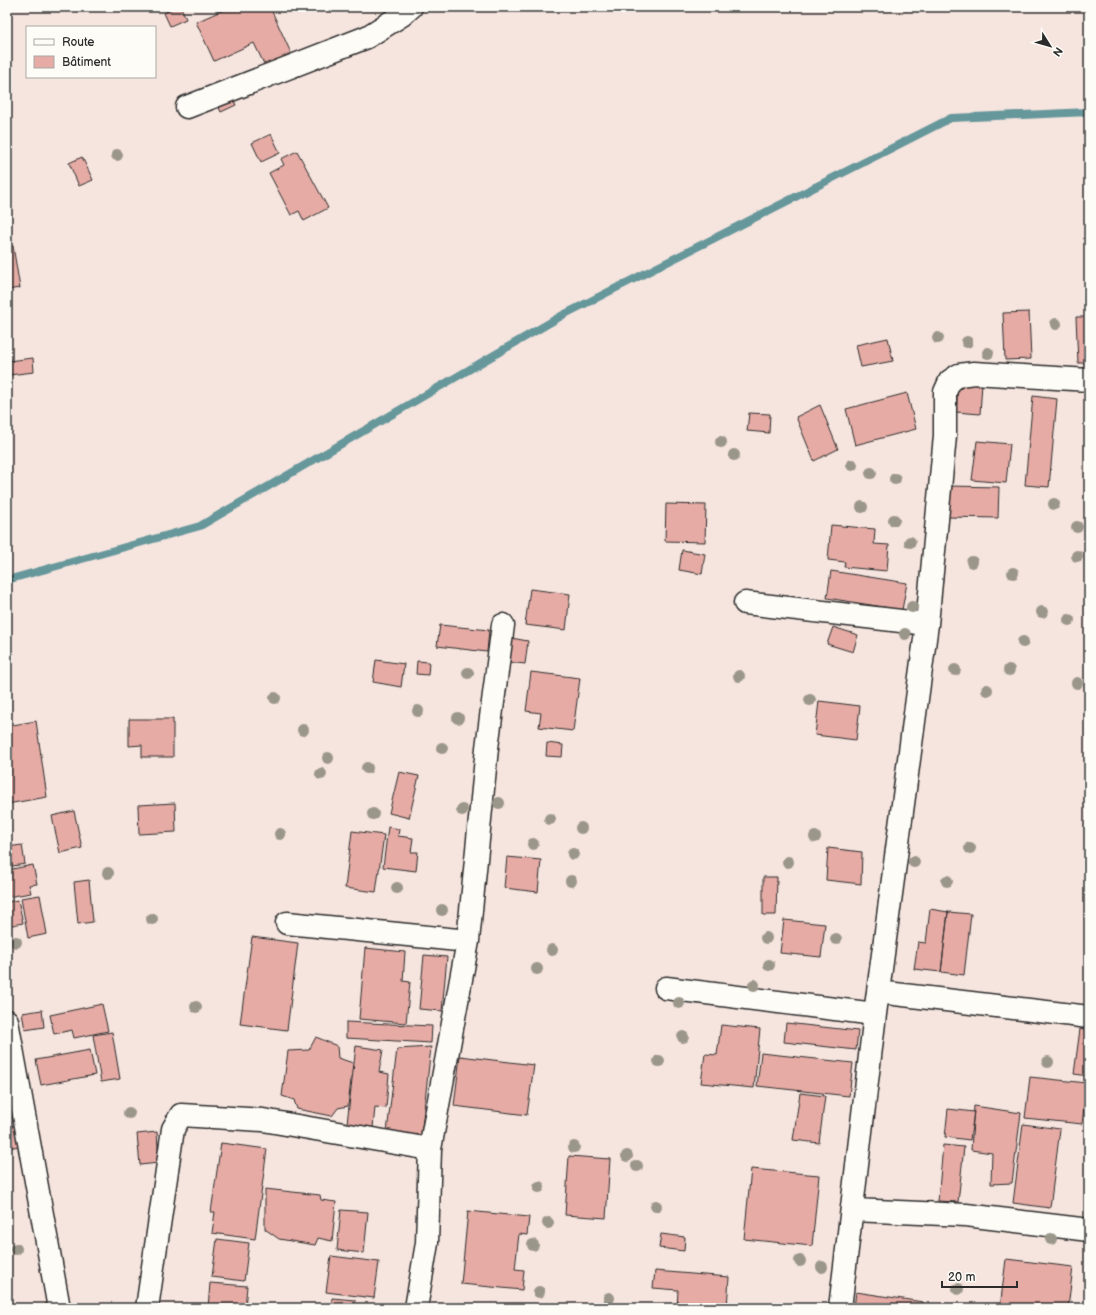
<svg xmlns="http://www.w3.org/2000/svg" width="1096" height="1315" font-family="'Balsamiq Sans',sans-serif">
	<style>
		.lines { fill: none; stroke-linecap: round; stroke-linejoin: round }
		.stream { stroke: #66979b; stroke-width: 8 }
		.building { fill: #e6aba5; stroke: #2b2b2b }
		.minor-casing { stroke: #2b2b2b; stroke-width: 25 }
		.minor { stroke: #fdfcf7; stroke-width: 22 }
		.tree { fill: #9a968a }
	</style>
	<rect width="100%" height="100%" fill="#f6e4de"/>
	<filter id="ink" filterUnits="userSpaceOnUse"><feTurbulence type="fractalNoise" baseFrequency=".025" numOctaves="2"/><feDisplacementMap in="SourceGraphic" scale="8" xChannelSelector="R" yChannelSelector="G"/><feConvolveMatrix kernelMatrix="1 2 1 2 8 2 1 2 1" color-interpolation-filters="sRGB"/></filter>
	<g filter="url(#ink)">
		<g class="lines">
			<!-- stream -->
			<path class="stream" d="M7 580 200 526 563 315 951 118 1089 112"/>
		</g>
		<!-- building -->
		<path class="building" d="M176 7H181L186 19 170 26 164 13Z
			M230 7H270L291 53 265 66 254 43 214 61 196 22Z
			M227 87 236 105 221 112 213 94Z
			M271 134 280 153 261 162 252 143Z
			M297 151 328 208 304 221 299 211 291 215 269 173 284 165 281 159Z
			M82 157 93 180 79 186 69 163Z
			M13 246 20 288 7 290V247Z
			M1029 312 1031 359 1005 360 1003 313Z
			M1076 317H1089V363H1078Z
			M888 338 893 361 861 367 856 345Z
			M33 358 34 372 9 375 8 361Z
			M958 382 982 383 980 414 956 412Z
			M907 393 916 429 855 445 846 409Z
			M1033 396 1057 399 1049 487 1025 485Z
			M820 405 838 449 814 461 796 417Z
			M749 413 770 414 769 433 747 431Z
			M977 441 1010 444 1006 483 972 480Z
			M948 486 999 487 998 518 947 517Z
			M666 504 706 505 705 542 665 541Z
			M831 525 875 529 874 544 889 545 887 571 844 567 845 562 828 560Z
			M682 550 705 554 702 574 679 570Z
			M831 571 907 583 902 610 827 598Z
			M530 589 570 594 566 630 525 625Z
			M440 625 489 630 487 652 437 646Z
			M833 627 858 635 853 652 827 644Z
			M511 638 528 641 525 664 507 662Z
			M376 660 404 664 401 687 373 682Z
			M417 661 429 662 428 675 416 674Z
			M531 672 580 678 573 731 539 727 541 713 526 711Z
			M819 701 860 706 856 740 815 735Z
			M129 719H173V757H142V745L129 746Z
			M36 721 47 797 7 804V726Z
			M547 743 563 745 562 757 546 756Z
			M399 772 419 776 409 818 389 813Z
			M175 803 176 832 139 834 138 805Z
			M74 811 82 848 60 853 52 816Z
			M388 827 399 829 398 836 413 838 411 852H418L416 871 383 867Z
			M352 831 384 835 376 892 345 888Z
			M22 845 25 864 7 867V847Z
			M828 848 862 852 861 884 826 880Z
			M507 857 541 860 538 892 504 888Z
			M33 865 37 884 29 885 31 893 7 897V870Z
			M763 877H777L776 915H763Z
			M89 880 93 922 78 924 74 882Z
			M40 895 47 934 28 938 21 898Z
			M18 900 23 923 7 926V902Z
			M930 909 948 912 941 972 914 969 918 942 926 943Z
			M948 912 971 914 964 975 941 972Z
			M784 920 825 924 821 957 780 953Z
			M252 937 298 943 287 1030 240 1024Z
			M365 948 405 952 403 981 410 982 406 1023 359 1019Z
			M424 955 447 957 442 1011 419 1009Z
			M102 1004 108 1031 74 1038 72 1030 54 1034 50 1015Z
			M42 1010 44 1027 25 1030 22 1013Z
			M346 1022 432 1026 431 1043 346 1038Z
			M786 1023 858 1031 856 1050 784 1042Z
			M721 1025 760 1029 754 1088 701 1083 705 1054 717 1055Z
			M1080 1029 1089 1031V1076L1074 1074Z
			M112 1032 120 1079 101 1082 93 1035Z
			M316 1037 337 1046 338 1058 353 1063 348 1106 338 1108 332 1116 297 1109 294 1100 282 1096 288 1051 309 1050Z
			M356 1046 383 1050 379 1072 389 1074 386 1108 375 1107 373 1128 362 1127 346 1132Z
			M431 1047 421 1136 387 1132 397 1049Z
			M90 1050 95 1075 41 1085 36 1060Z
			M761 1053 853 1063 849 1096 757 1086Z
			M460 1056 534 1065 527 1115 454 1106Z
			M1030 1077 1087 1083 1082 1124 1025 1118Z
			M800 1093 825 1096 819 1143 793 1140Z
			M974 1106 1021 1113 1012 1183 991 1184 992 1153 971 1150Z
			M948 1109 974 1112 970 1140 945 1137Z
			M1023 1124 1060 1129 1050 1208 1013 1203Z
			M17 1125 20 1146 7 1148V1127Z
			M157 1132 159 1163 140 1165 137 1134Z
			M221 1143 267 1149 255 1239 212 1233 215 1212H211Z
			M943 1145 964 1147 958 1202 938 1201Z
			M569 1156 610 1159 606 1218 565 1215Z
			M751 1169 819 1175 812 1246 744 1239Z
			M265 1189 320 1195 321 1200 336 1202 332 1241 318 1238 315 1245 279 1239 265 1229Z
			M341 1210 368 1212 364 1253 337 1250Z
			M468 1211 529 1217 527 1235 519 1234 515 1269 524 1270 522 1290 461 1284Z
			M661 1234 685 1237 684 1251 659 1248Z
			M217 1239 249 1243 244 1281 212 1277Z
			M331 1256 379 1262 374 1298 326 1292Z
			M1006 1259 1073 1267 1068 1308H1000Z
			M655 1271 729 1277 727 1308 677 1307 678 1290 653 1288Z
			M210 1283 247 1286 245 1308H208Z
			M856 1292 923 1302 922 1308H854Z
			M332 1298 355 1300 354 1308H331Z"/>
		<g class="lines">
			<defs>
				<path id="minor" d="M187 107 367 37 402 15 411 7
					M745 603 927 624
					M287 923 468 941
					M666 988 875 1014
					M878 992 1089 1017
					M7 1021 59 1308
					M853 1210 966 1215 1089 1230
					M147 1308 173 1129 181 1115 263 1120 430 1149
					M416 1308 427 1243 430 1149 468 941 487 748 503 625
					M840 1308 875 1014 927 624 945 436V392L950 381 959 375 974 373 1089 380"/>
			</defs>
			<!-- minor casing -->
			<use href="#minor" class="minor-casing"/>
			<!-- minor -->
			<use href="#minor" class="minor"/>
		</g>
		<!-- trees -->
		<g class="tree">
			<circle cx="117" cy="155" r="6"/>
			<circle cx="1056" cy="324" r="6"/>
			<circle cx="938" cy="338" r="6"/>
			<circle cx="967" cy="342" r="6"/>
			<circle cx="988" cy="353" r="6"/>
			<circle cx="721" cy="442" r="6"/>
			<circle cx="734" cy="455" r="6"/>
			<circle cx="852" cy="465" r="6"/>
			<circle cx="871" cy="473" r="6"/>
			<circle cx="895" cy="479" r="6"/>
			<circle cx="1054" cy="504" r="6"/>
			<circle cx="862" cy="507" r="6"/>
			<circle cx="894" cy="520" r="6"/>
			<circle cx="1077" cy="527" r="6"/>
			<circle cx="910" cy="542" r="6"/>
			<circle cx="1077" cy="556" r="6"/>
			<circle cx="972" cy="562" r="6"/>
			<circle cx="1013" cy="573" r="6"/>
			<circle cx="912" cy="607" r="6"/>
			<circle cx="1042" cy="612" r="6"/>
			<circle cx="1069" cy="620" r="6"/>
			<circle cx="905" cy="634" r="6"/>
			<circle cx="1023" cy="642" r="6"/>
			<circle cx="955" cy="670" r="6"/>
			<circle cx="1009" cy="670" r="6"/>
			<circle cx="468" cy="673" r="6"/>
			<circle cx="739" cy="676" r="6"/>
			<circle cx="1077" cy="683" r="6"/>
			<circle cx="987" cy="690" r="6"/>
			<circle cx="275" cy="698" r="6"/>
			<circle cx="810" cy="700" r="6"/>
			<circle cx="418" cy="711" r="6"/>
			<circle cx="458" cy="718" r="6"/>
			<circle cx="303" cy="730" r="6"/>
			<circle cx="442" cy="748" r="6"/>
			<circle cx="328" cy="758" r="6"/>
			<circle cx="367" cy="768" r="6"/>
			<circle cx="321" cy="774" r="6"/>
			<circle cx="499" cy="803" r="6"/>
			<circle cx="462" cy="810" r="6"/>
			<circle cx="373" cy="814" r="6"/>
			<circle cx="550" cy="819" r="6"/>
			<circle cx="581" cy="828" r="6"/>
			<circle cx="280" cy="834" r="6"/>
			<circle cx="815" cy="837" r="6"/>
			<circle cx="533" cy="844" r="6"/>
			<circle cx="970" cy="848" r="6"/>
			<circle cx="573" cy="854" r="6"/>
			<circle cx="788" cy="862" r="6"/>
			<circle cx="914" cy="862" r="6"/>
			<circle cx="108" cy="873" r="6"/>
			<circle cx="571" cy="881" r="6"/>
			<circle cx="947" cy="881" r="6"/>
			<circle cx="397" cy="888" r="6"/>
			<circle cx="442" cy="910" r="6"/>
			<circle cx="152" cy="919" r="6"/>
			<circle cx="766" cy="938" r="6"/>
			<circle cx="836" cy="939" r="6"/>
			<circle cx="16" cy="942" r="6"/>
			<circle cx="552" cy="950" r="6"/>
			<circle cx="769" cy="965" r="6"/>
			<circle cx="537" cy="969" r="6"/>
			<circle cx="754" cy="985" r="6"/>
			<circle cx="679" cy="1003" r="6"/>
			<circle cx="196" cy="1007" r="6"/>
			<circle cx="683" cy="1037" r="6"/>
			<circle cx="659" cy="1061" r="6"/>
			<circle cx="1048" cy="1062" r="6"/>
			<circle cx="129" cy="1113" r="6"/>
			<circle cx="574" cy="1147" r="6"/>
			<circle cx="627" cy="1156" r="6"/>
			<circle cx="637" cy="1166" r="6"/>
			<circle cx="539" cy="1187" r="6"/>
			<circle cx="656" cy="1206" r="6"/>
			<circle cx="548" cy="1223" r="6"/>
			<circle cx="1051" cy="1239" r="6"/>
			<circle cx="533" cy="1245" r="6"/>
			<circle cx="16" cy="1249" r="6"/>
			<circle cx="800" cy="1261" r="6"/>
			<circle cx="822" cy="1267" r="6"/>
			<circle cx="958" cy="1289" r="6"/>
			<circle cx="539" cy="1292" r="6"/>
			<circle cx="609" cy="1298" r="6"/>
		</g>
	</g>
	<!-- margin -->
	<rect width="1096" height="1315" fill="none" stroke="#fdfcf7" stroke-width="24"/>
	<rect x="12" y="12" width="1072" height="1291" fill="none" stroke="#2b2b2b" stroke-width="1.5" filter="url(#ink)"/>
	<!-- legend -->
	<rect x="26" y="26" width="130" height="52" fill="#fdfcf7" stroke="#a9a8a5"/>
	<rect x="34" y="39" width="20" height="6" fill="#fdfcf7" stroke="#a9a8a5"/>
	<text x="62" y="46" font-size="12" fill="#2b2b2b">Route</text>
	<rect x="34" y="56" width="20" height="12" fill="#e6aba5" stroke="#a9a8a5"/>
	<text x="62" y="66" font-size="12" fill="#2b2b2b">Bâtiment</text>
	<!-- north arrow -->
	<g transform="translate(1050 46) rotate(127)" stroke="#fdfcf7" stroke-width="3" paint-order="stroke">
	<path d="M0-3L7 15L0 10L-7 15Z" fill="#2b2b2b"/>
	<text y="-6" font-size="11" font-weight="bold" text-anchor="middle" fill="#2b2b2b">N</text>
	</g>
	<!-- scale -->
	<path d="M942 1281v6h75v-6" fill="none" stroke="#2b2b2b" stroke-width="2"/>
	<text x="948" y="1281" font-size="12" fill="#2b2b2b" stroke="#fdfcf7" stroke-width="3" paint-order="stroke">20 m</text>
</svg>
